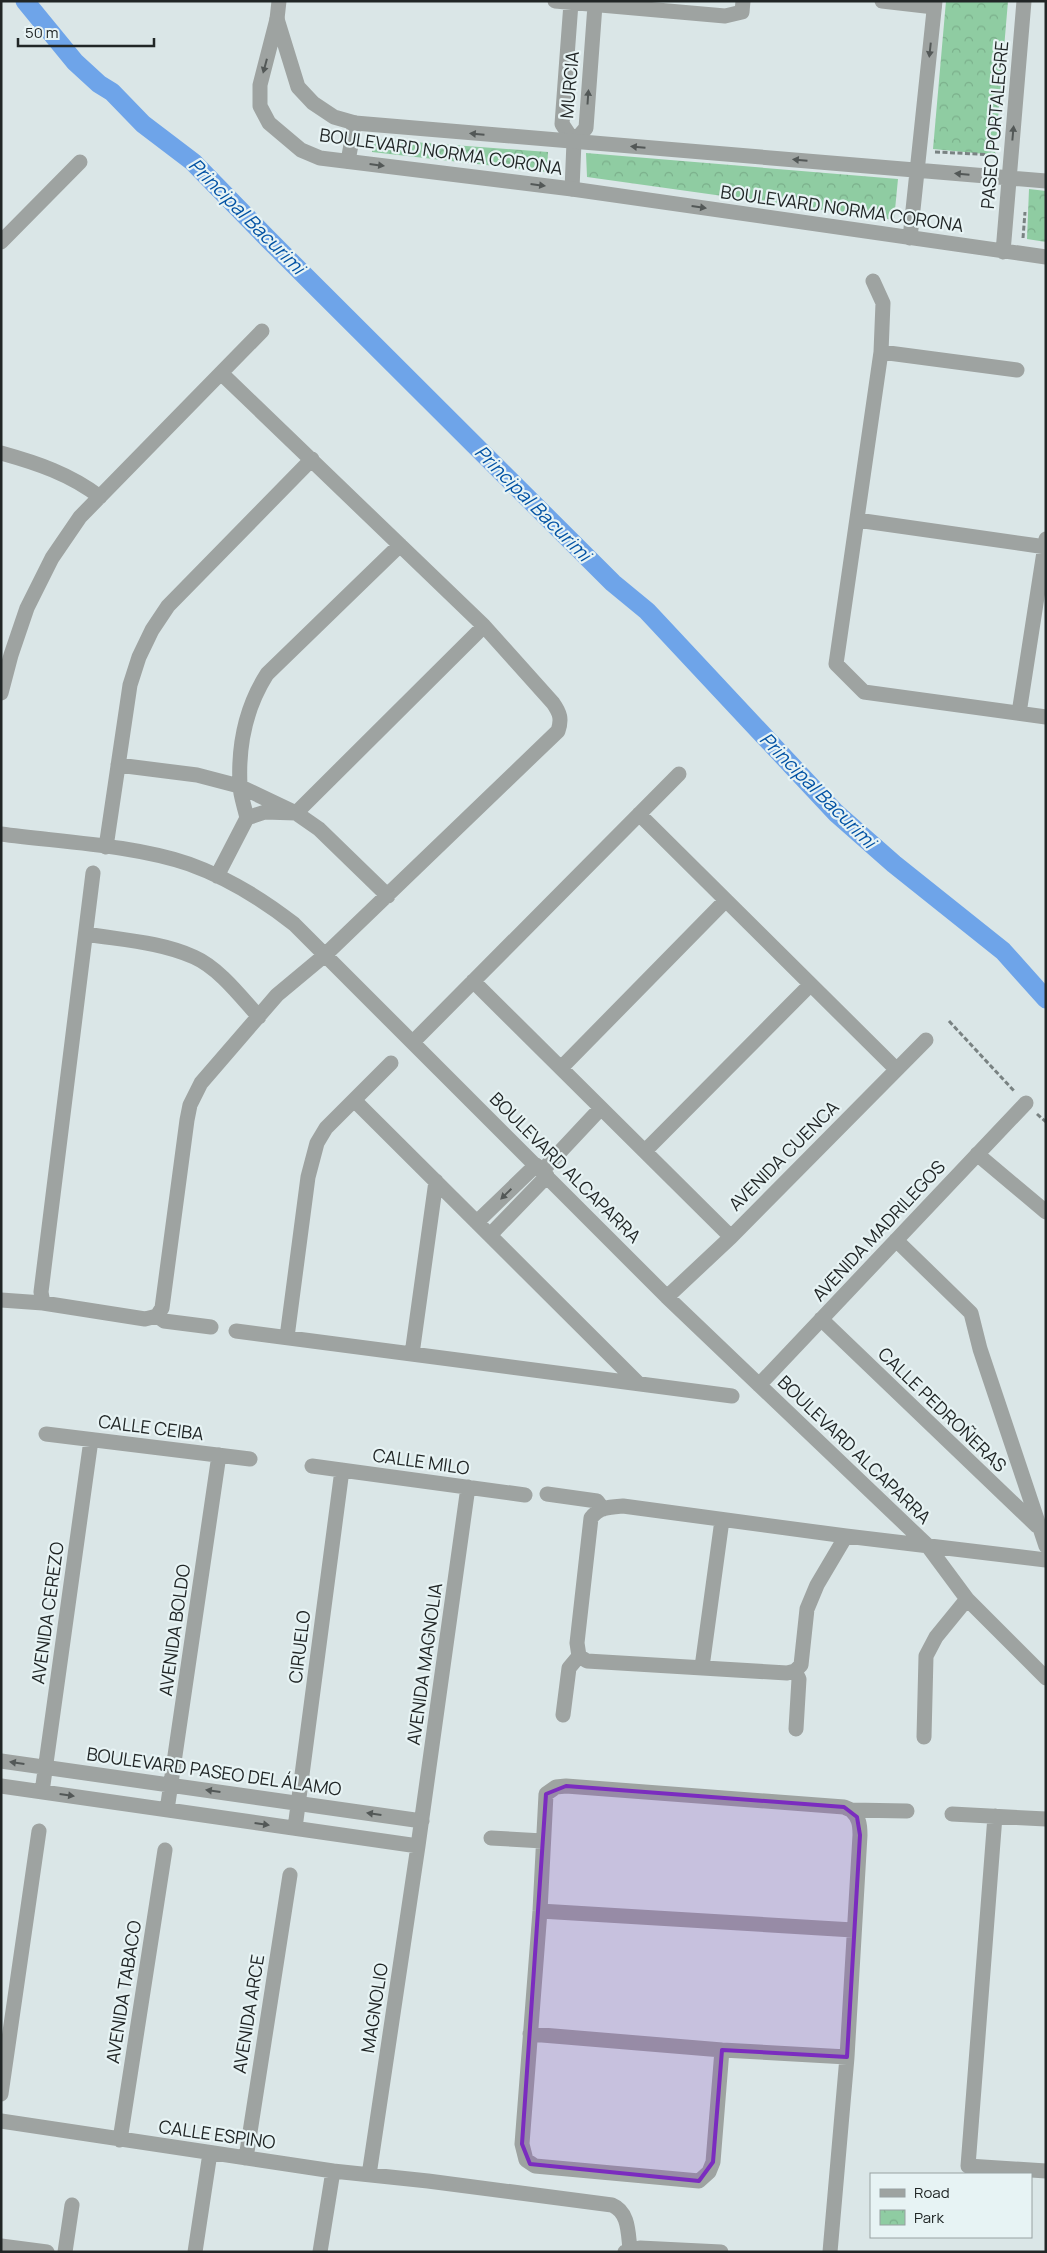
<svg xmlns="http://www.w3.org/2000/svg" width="1047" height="2253" font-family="Manrope,sans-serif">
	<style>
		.park { fill: url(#park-crowns) }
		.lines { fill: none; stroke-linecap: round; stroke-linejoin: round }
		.canal { stroke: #6ea4e9; stroke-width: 19 }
		.path { stroke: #798282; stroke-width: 3; stroke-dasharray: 5 2.5; stroke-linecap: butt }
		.minor { stroke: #9ea3a1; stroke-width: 15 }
		.tertiary { stroke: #9ea3a1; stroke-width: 15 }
		.oneway { fill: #535857 }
		.marked { fill: #7b2cbf; fill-opacity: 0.2; stroke: #7b2cbf; stroke-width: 4; stroke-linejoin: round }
		.labels { text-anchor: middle; stroke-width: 4.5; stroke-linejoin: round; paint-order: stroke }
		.street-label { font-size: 18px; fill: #212626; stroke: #e7f3f4 }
		.water-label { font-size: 19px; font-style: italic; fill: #0252a4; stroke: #e7f3f4 }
	</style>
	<defs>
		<pattern id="park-crowns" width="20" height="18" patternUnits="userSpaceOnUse" patternTransform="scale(1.25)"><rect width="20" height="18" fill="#8fcca2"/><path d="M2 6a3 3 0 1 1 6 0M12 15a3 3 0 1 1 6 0" fill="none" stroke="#7baf8b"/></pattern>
	</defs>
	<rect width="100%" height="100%" fill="#dae6e7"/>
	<!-- park -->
	<path class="park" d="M946 1H1008L995 155 933 149Z
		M373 139 548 152 547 172 372 152Z
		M586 153 898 179 894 220 587 177Z
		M1029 189 1046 191V242L1027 239Z"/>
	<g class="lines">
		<!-- canal -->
		<path class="canal" d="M25 1 75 62 99 84 112 92 143 124 193 162 269 240 613 583 647 611 836 813 894 864 1003 951 1046 999"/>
		<!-- path -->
		<path class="path" d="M935 152 996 155
			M1023 238 1025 212
			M949 1021 1015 1092
			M1037 1114 1046 1122"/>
		<!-- minor -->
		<path class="minor" d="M555 1 725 16 742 12 743 1
			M882 1 934 7
			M571 3 562 124 574 142
			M277 19 279 1
			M574 142 586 128 595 5
			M348 161 355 123
			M572 189 574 142
			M1 242 80 162
			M873 281 883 303 881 352 836 664 864 692 1046 717
			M881 352 1017 370
			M1 453C37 463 70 474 100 497
			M857 520 1046 547
			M1 693 11 655 27 608 52 558 80 517 262 331
			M1019 713 1046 539
			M118 765 197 775 239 786 296 813 319 829 388 896
			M639 814 896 1069
			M247 818 265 812 296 813 484 626
			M1 834C61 842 133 845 189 864 228 878 262 899 294 924L667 1297 927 1545 967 1599 1046 1678
			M106 847 130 685 139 657 152 630 168 606 312 459
			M217 876 247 818C245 808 240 795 240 785 238 746 246 707 267 674L400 545
			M86 934C122 940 161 942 194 957 219 968 241 997 259 1017
			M473 981 731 1237
			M413 1042 679 774
			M561 1068 725 901
			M354 1100 638 1383
			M645 1151 810 985
			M977 1154 1046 1212
			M542 1171 601 1108
			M477 1222 536 1165
			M490 1235 547 1176
			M896 1240 971 1313 980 1349 1046 1546
			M667 1297 731 1237 926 1040
			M1 1300 43 1303 145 1319 157 1316 162 1308 187 1120 190 1105 201 1083 277 995 325 955 558 731C562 719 560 713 553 703L484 626 221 373
			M43 1303 41 1292 93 873
			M157 1316 164 1321 211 1327
			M821 1319 1037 1526
			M236 1331 732 1396
			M287 1337 308 1177 317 1143 326 1128 391 1063
			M412 1354 436 1181
			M759 1385 1026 1103
			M46 1434 250 1459
			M312 1466 525 1495
			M547 1494 597 1501 603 1509
			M846 1536 817 1585 807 1609 801 1665 795 1671 787 1673 587 1661 579 1656 577 1643 591 1518C599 1507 610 1507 623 1506L846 1536 1046 1560
			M702 1667 722 1520
			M795 1671 799 1679 796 1729
			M563 1715 569 1668 579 1656
			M924 1737 926 1656 936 1637 967 1599
			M1 1761 422 1821
			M1 1786 418 1846
			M42 1792 91 1440
			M167 1810 219 1455
			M952 1814 1046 1819
			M995 1816 968 2166 1046 2171
			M295 1828 342 1470
			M491 1838 543 1841
			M540 1911 853 1930
			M530 2034 722 2050 847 2057
			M722 2050 713 2162 709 2172 699 2181 535 2166 526 2160 522 2144 540 1911 546 1794 556 1787 566 1786 844 1807 851 1810 907 1811
			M1 2094 39 1831
			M1 2121 333 2171 428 2181 612 2205C629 2212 628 2233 630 2249
			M120 2140 165 1850
			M246 2158 290 1875
			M369 2175 418 1846 468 1487
			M1 2246 47 2252
			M65 2252 72 2205
			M195 2252 210 2153
			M320 2252 333 2171
			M625 2252 640 2248 721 2252
			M830 2252 847 2057 860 1835C860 1824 859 1818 851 1810"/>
		<!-- tertiary -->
		<path class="tertiary" d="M277 19 260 85V106L269 123 301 150 320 158 572 189 1046 257
			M277 19 298 87 313 103 334 117 355 123 1046 181
			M910 238 935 1
			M1003 252 1024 1"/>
	</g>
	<!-- one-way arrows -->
	<defs><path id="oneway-solid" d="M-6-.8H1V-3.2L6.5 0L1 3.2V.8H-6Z" transform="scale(1.25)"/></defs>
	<g class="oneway">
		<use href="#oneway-solid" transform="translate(930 50) rotate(96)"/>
		<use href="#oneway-solid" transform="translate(265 66) rotate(105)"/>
		<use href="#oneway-solid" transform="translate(588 97) rotate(-86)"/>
		<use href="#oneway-solid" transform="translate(1013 133) rotate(-85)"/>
		<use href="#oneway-solid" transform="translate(477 134) rotate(-175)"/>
		<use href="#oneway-solid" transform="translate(638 147) rotate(-175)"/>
		<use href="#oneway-solid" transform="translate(800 160) rotate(-175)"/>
		<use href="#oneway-solid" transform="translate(377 165) rotate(7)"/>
		<use href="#oneway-solid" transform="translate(962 174) rotate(-175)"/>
		<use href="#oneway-solid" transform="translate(538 185) rotate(7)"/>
		<use href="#oneway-solid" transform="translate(699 207) rotate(8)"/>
		<use href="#oneway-solid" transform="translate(506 1194) rotate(136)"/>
		<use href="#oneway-solid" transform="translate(17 1763) rotate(-172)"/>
		<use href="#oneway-solid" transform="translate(213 1791) rotate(-172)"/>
		<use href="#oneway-solid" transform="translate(67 1795) rotate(8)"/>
		<use href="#oneway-solid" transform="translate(374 1814) rotate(-172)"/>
		<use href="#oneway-solid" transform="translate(262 1824) rotate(8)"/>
	</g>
	<!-- marked area -->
	<path class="marked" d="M566 1786 844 1807 857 1817 860 1835 847 2057 722 2050 713 2162 699 2181 530 2164 522 2144 546 1794Z"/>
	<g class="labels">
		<!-- street labels -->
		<g class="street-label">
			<text transform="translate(570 85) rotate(-85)" y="6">MURCIA</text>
			<text transform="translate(995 125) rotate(-85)" y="6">PASEO PORTALEGRE</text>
			<text transform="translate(441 152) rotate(8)" y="6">BOULEVARD NORMA CORONA</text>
			<text transform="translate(842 209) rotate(8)" y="6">BOULEVARD NORMA CORONA</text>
			<text transform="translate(784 1156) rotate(-45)" y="6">AVENIDA CUENCA</text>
			<text transform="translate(565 1168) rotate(45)" y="6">BOULEVARD ALCAPARRA</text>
			<text transform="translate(879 1231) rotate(-47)" y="6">AVENIDA MADRILEGOS</text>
			<text transform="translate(942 1410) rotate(44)" y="6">CALLE PEDROÑERAS</text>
			<text transform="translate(151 1428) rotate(7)" y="6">CALLE CEIBA</text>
			<text transform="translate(854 1450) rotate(44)" y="6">BOULEVARD ALCAPARRA</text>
			<text transform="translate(421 1462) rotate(8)" y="6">CALLE MILO</text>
			<text transform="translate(48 1613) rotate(-82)" y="6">AVENIDA CEREZO</text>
			<text transform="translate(175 1630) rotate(-82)" y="6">AVENIDA BOLDO</text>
			<text transform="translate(300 1647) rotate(-83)" y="6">CIRUELO</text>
			<text transform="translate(425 1664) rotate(-82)" y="6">AVENIDA MAGNOLIA</text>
			<text transform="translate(214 1772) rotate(8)" y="6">BOULEVARD PASEO DEL ÁLAMO</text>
			<text transform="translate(124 1992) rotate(-81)" y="6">AVENIDA TABACO</text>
			<text transform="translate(375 2008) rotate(-81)" y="6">MAGNOLIO</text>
			<text transform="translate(249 2014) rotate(-81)" y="6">AVENIDA ARCE</text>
			<text transform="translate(217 2135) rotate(8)" y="6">CALLE ESPINO</text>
		</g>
		<!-- water labels -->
		<g class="water-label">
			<text transform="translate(247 216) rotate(45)" y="7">Principal Bacurimi</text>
			<text transform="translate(533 503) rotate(45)" y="7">Principal Bacurimi</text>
			<text transform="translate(818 790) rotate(45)" y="7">Principal Bacurimi</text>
		</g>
	</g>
	<!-- border -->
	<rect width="1047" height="2253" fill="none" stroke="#212626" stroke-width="5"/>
	<!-- legend -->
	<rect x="870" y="2173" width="162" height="65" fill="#e7f3f4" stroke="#98a1a2"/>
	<rect x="880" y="2189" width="25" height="8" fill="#9ea3a1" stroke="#98a1a2"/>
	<text x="914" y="2198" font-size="15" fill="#212626">Road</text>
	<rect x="880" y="2210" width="25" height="15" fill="url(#park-crowns)" stroke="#98a1a2"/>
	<text x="914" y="2223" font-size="15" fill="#212626">Park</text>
	<!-- scale -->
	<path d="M18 38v8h136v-8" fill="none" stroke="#212626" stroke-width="2.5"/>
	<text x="25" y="38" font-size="15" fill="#212626" stroke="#e7f3f4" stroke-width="4" paint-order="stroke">50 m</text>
</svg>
